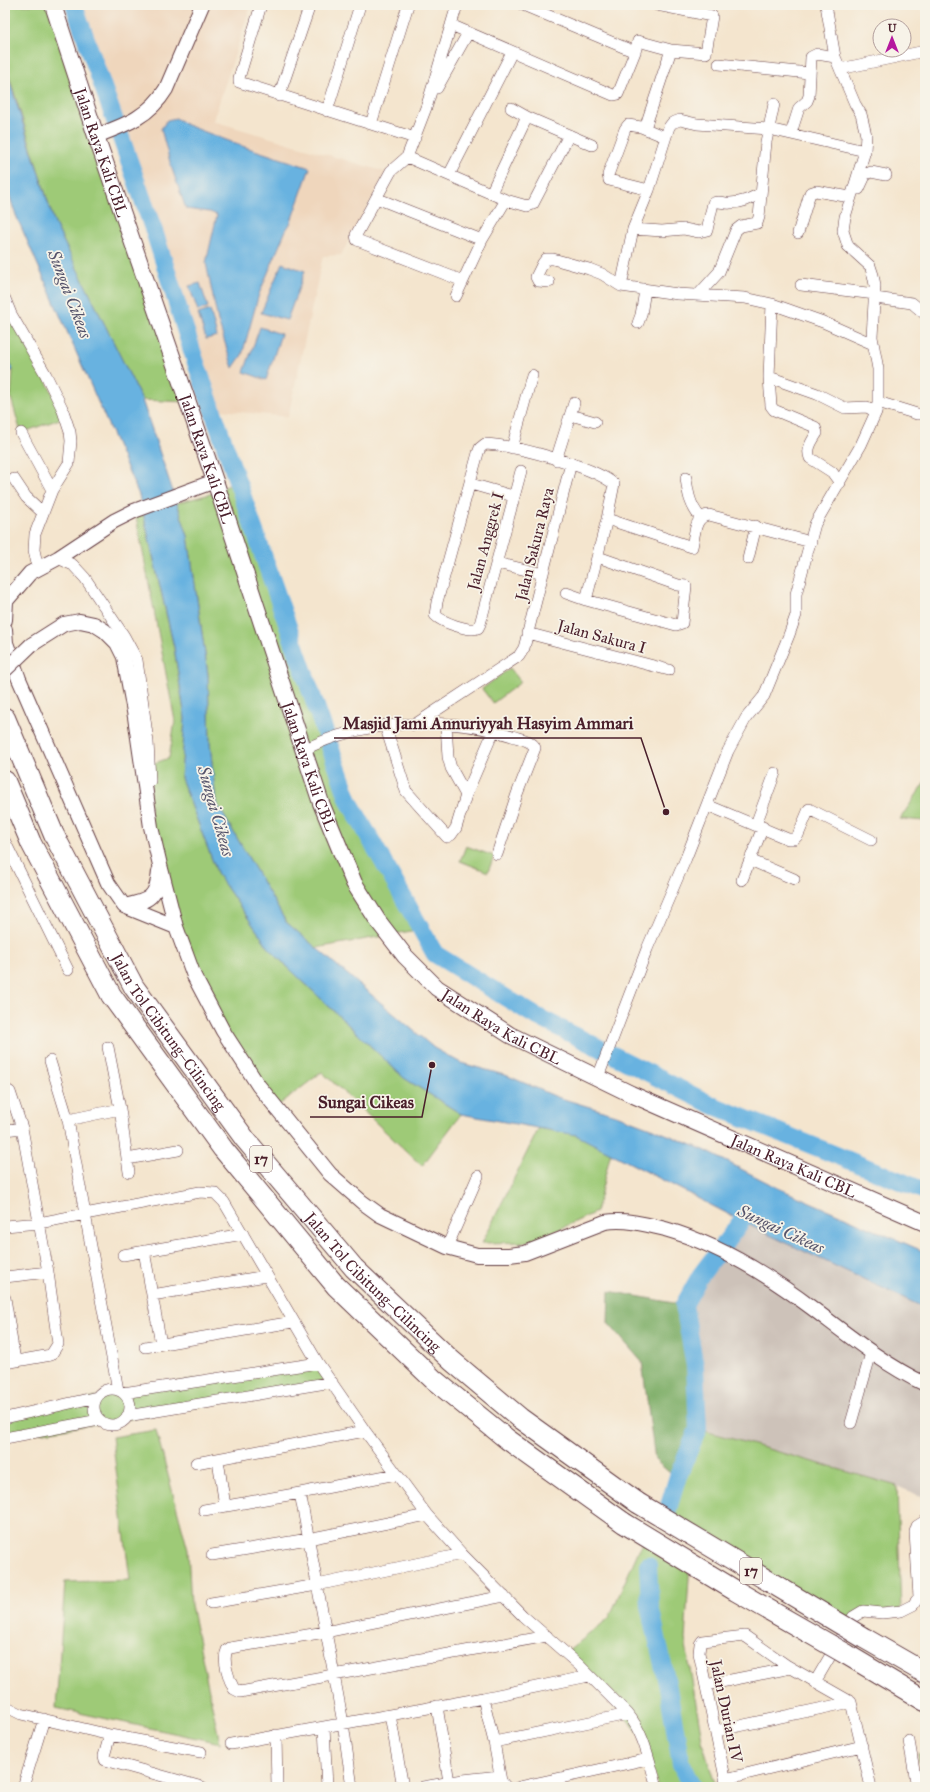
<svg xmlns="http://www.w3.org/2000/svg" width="930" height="1792" font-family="'IM FELL Great Primer',serif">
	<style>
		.built { fill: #efd6bc }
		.industrial { fill: #cdc2b9 }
		.green { fill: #9eca77; stroke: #747451 }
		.forest { fill: #7eae68; stroke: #64664a }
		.water { fill: #68b2e0; stroke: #596886 }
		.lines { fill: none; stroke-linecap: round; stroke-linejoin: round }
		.river { stroke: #68b2e0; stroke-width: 18 }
		.minor-casing { stroke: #643d43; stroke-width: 12 }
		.tertiary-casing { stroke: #643d43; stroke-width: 16 }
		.secondary-casing { stroke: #643d43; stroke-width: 18 }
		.motorway-casing { stroke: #643d43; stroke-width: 22 }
		.minor { stroke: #fff; stroke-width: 11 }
		.tertiary { stroke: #fff; stroke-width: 14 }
		.secondary { stroke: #fff; stroke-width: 16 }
		.motorway { stroke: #fff; stroke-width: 20 }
		.tertiary-bridge-casing { stroke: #643d43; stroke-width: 16; stroke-linecap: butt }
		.motorway-bridge-casing { stroke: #643d43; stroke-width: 22; stroke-linecap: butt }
		.tertiary-bridge { stroke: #fff; stroke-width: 14 }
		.motorway-bridge { stroke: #fff; stroke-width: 20 }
		.labels { text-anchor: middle; stroke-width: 3.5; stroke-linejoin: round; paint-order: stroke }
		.shield { fill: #f7f3e8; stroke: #7e5f64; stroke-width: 1 }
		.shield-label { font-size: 15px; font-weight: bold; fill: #4a1f2b }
		.street-label { font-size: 16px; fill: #4a1f2b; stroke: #f7f3e8 }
		.water-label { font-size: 17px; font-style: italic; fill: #54526a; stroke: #f7f3e8 }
		.leader { fill: none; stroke: #4a1f2b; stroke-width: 1.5 }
		.callout-dot { fill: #4a1f2b; stroke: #f7f3e8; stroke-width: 1.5 }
		.callout-label { font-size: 17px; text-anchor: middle; font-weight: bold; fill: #4a1f2b; stroke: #f7f3e8; stroke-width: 3.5; stroke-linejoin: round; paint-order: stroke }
	</style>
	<rect width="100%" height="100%" fill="#f7f3e8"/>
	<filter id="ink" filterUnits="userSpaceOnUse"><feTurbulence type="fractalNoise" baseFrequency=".025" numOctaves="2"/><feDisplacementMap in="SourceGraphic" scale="8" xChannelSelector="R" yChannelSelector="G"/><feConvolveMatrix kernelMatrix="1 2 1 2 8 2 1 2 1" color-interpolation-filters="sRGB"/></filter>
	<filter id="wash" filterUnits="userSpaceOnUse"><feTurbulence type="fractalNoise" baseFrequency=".012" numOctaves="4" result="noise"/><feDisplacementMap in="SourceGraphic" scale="16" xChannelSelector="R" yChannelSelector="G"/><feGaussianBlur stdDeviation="0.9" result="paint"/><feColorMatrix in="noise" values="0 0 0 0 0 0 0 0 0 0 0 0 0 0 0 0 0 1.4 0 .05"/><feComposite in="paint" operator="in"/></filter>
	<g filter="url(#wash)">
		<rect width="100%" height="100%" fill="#f4e5ce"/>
		<!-- built -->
		<path class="built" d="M76 5H251L213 121 386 172 341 255 323 256 288 417 212 409 185 331 155 234 75 7Z"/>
		<!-- industrial -->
		<path class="industrial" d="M741 1221 925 1308V1498L897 1486 698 1429 695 1366 684 1305 701 1274Z"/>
		<!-- green -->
		<path class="green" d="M5 5H55L187 402 142 400 55 224 5 63Z
			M5 302 65 417 21 433 11 398 5 400V375L11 396 13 370 5 350Z
			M238 481 342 783 373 860 417 930 316 948 286 922 216 802 210 743 208 674 188 536 177 503 210 494Z
			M143 513 174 648 185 718 181 778 218 875 271 951 404 1078 461 1114 422 1166 322 1072 276 1107 200 989 151 827 149 765 169 758 175 721 136 516Z
			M510 668 521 682 493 703 482 689Z
			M925 782V821L900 819Z
			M466 846 494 856 488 872 460 861Z
			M539 1128 576 1135 611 1152 596 1212 532 1242 482 1243Z
			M318 1363 332 1382 124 1420 116 1425 103 1423 5 1438V1418L97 1397 106 1390H118Z
			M698 1429 897 1486 901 1611H863L846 1627 665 1519 677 1479Z
			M156 1430 188 1550 191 1605 220 1743 56 1708 65 1582 130 1580 112 1437Z
			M645 1536 690 1563 685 1639 703 1745 716 1787H658L641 1735 567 1652 609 1618Z
			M925 1753V1787H923L918 1754Z
			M499 1776 506 1787H423Z"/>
		<!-- forest -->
		<path class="forest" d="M609 1291 684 1305 695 1366 698 1429 677 1479 655 1460 642 1362 608 1323Z"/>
		<!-- water -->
		<path class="water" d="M5 67 55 224 142 400 188 536 208 675 210 743 216 802 286 922 434 1048 461 1063 508 1076 557 1097 616 1115 656 1130 704 1150 778 1188 925 1252V1308L761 1231 576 1135 461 1114 404 1078 271 951 218 875 181 778 185 718 174 647 139 495 15 213 5 182Z
			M176 118 187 125 242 146 310 168 290 224 286 230 259 294 242 355 233 368 218 321 206 263 217 215 210 212 186 209 171 166 161 129 167 120Z
			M282 263 305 271 287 320 261 313Z
			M200 283 208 307 198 311 189 286Z
			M210 310 217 336 206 339 198 314Z
			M260 327 281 334 266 380 244 372Z
			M5 350 13 370 5 375Z"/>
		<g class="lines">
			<!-- river -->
			<path class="river" d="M74 5 155 234 195 360 349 801 435 954 534 1015 712 1105 925 1191
				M665 1519 678 1476 698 1429 695 1366 684 1305 700 1276 746 1215
				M648 1565 650 1606 668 1688 681 1764 692 1787"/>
		</g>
	</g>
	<g filter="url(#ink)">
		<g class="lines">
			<defs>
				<path id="minor" d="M261 5 239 78V82L415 138
					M457 5 427 105 407 157 391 171 356 235 357 240 463 281
					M523 5 635 52
					M451 25 613 95 618 94 635 52 638 41 671 50 706 53 712 16 657 5
					M719 64 809 73
					M840 69 925 51
					M437 88 468 33
					M279 96 310 5
					M511 108 527 117 592 145
					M327 111 360 5
					M371 124 408 5
					M645 128 671 50
					M791 133 799 108 807 101 809 96 811 57 817 54 835 57
					M407 157 506 200 527 206 533 204 569 135
					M449 175 512 52
					M859 189 866 174 871 172 886 175
					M649 190 609 180 608 175 625 129 628 125 641 127 665 137
					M491 193 527 117
					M376 198 482 240
					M633 229 662 231 684 229 699 232 707 230 713 203C719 200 724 204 730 203 742 203 750 199 761 193
					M798 233 810 193 816 191 850 197
					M549 282 538 281 536 277 543 263 546 259H553L589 269 602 274 621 286 678 294 745 298 772 304 823 322 873 344
					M801 285 875 294
					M621 286 633 229 649 190 669 127 672 123 680 120 697 124 769 129 865 151
					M699 294 719 272 736 230 741 226 757 223 759 217 766 142 774 104
					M456 296 482 240 506 200
					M875 298 912 303 925 314
					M5 299 11 314 46 375 62 408 70 432 71 441 69 463 52 490 35 534 34 550 38 568
					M772 304 769 377 771 406 774 410 815 427 817 433C812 441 806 449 810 458L832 472 840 483
					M638 323 641 315 645 290
					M769 377 817 394 845 408 867 407 876 412
					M878 402 917 414H922L925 412
					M571 415 595 422
					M21 433 52 490
					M512 448 532 375
					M556 460 574 403
					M521 471 480 624 478 628C468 632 442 622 435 615L437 602 478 453 480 448 485 444C514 445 592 466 614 484L607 519 586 600
					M686 478C688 494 690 505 700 517
					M14 479 26 497 42 512
					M471 484 513 496
					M607 519 692 547C695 535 694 516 709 515L811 542
					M58 558 73 565 85 578 124 636 137 660 148 742 150 781
					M748 559 756 526
					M497 563 543 574
					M566 593 586 600 676 625 682 623 686 586 678 585 598 557
					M527 633 669 670
					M446 724 448 757 451 768 466 795
					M385 725 406 791 447 837 451 835 456 828 466 795 494 730
					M414 725 519 656 524 648 571 463
					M304 750C362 719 450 716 512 736 520 739 532 740 535 748L517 794 497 854
					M707 805 788 839H794L798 835 809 809 871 840
					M756 824 775 773
					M5 842 68 970
					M750 860 794 879
					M742 880 763 827
					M108 1047 120 1109 129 1172
					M50 1061 68 1120 85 1214 200 1192 215 1193 224 1202 318 1363 365 1431 427 1515 462 1554 523 1616 578 1664 628 1714C645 1735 649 1762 657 1787
					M598 1077 647 949 686 858 728 751 746 718 764 696 789 635 796 615V594L815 524 861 445 876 412 878 402V369L872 337 875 285 873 275 870 266 848 246 843 231 845 217 865 151 866 135 861 114 855 104 835 57 826 5
					M5 1089 10 1092 22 1128 48 1272 58 1344 51 1355 5 1363
					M68 1120 120 1109
					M5 1130 22 1128
					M127 1159 178 1150
					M5 1226 39 1223 85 1214 118 1390
					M447 1247 478 1176
					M144 1251 161 1344
					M123 1255 243 1234
					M5 1277 48 1272
					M152 1295 266 1276
					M5 1298 15 1361
					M145 1347 293 1322
					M94 1407a18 18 0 1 1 36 0a18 18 0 1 1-36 0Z
					M123 1393 318 1363
					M127 1416 332 1382
					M5 1418 97 1397
					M851 1423 871 1353
					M5 1438 99 1420
					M218 1460 225 1506
					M196 1463 365 1431
					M300 1493 343 1723 352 1787
					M204 1510 300 1493 396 1474
					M212 1555 308 1539 427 1515
					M504 1596 325 1632 230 1648 227 1650C222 1660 229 1680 234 1689L240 1692 547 1636
					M211 1603 317 1585 462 1554
					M815 1682 853 1617 863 1611 882 1613 901 1611 913 1605 919 1597 915 1532 917 1526 925 1521
					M706 1685 791 1668
					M483 1698 494 1742 501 1781 506 1787
					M851 1702 871 1787
					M5 1706 21 1714 110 1735 201 1752
					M437 1706 449 1782
					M390 1715 403 1787
					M324 1727 327 1787
					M716 1731 851 1702
					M110 1735 104 1756 105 1760 202 1787
					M276 1735 277 1787
					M909 1741 917 1787
					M494 1742 628 1714
					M231 1744 483 1698 589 1676
					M725 1779 862 1746
					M23 1787 44 1719
					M423 1787 463 1780 499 1776
					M519 1787 648 1759
					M727 1787 699 1653 700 1644 702 1641 745 1636 786 1665 851 1702"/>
				<path id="tertiary" d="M96 136C125 125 149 117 166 89L202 5
					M5 620 6 601 30 573 58 558 114 521 134 511 215 481
					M5 629 6 643 19 679 108 883 124 906 176 927
					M31 645 64 624 80 621 94 624 105 631 117 643 124 657 135 717 151 827 160 865 176 927 194 976 223 1031 258 1085 330 1174 362 1202 380 1215 447 1247 477 1255H509L525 1253 605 1222C626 1219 645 1224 665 1229 718 1244 767 1274 812 1308 848 1335 883 1364 925 1384
					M124 906C150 901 157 897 159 871"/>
				<g id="secondary">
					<path id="s1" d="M53 5 96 136 215 481 321 803 354 883 378 921 405 956 437 988 510 1035 631 1094 925 1223"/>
				</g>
				<g id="motorway">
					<path id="s2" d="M5 718 54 835 134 987 245 1139 354 1268 452 1361 520 1418 638 1503"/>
					<path d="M5 781 31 843 111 995 223 1149 336 1286 433 1379 507 1439 624 1523"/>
					<path d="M864 1638 925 1673"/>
					<path d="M846 1654 925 1701"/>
				</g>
			</defs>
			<!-- minor casing -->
			<use href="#minor" class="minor-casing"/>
			<!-- tertiary casing -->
			<use href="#tertiary" class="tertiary-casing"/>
			<!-- secondary casing -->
			<use href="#secondary" class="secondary-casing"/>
			<!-- motorway casing -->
			<use href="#motorway" class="motorway-casing"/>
			<!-- minor -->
			<use href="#minor" class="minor"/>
			<!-- tertiary -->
			<use href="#tertiary" class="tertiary"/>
			<!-- secondary -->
			<use href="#secondary" class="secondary"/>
			<!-- motorway -->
			<use href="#motorway" class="motorway"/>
			<defs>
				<path id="tertiary-bridge" d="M5 670 31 645"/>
				<path id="motorway-bridge" d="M638 1503 864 1638
					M624 1523 736 1591 846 1654"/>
			</defs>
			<!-- tertiary-bridge casing -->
			<use href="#tertiary-bridge" class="tertiary-bridge-casing"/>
			<!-- motorway-bridge casing -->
			<use href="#motorway-bridge" class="motorway-bridge-casing"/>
			<!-- tertiary-bridge -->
			<use href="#tertiary-bridge" class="tertiary-bridge"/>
			<!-- motorway-bridge -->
			<use href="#motorway-bridge" class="motorway-bridge"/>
		</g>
	</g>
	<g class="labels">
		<!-- shield labels -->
		<g class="shield">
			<rect x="250" y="1146" width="22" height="26" rx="3"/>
			<rect x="740" y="1558" width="22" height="26" rx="3"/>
		</g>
		<g class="shield-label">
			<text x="261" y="1164">17</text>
			<text x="751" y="1576">17</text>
		</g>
		<!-- street labels -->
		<g class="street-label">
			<text dy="6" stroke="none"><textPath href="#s1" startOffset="155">Jalan Raya Kali CBL</textPath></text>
			<text dy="6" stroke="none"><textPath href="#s1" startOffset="479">Jalan Raya Kali CBL</textPath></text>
			<text transform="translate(485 541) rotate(-75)" y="6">Jalan Anggrek I</text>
			<text transform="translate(534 544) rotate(-76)" y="6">Jalan Sakura Raya</text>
			<text transform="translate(602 636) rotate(15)" y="6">Jalan Sakura I</text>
			<text dy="6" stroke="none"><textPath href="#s1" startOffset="803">Jalan Raya Kali CBL</textPath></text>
			<text dy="6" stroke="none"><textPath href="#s1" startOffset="1138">Jalan Raya Kali CBL</textPath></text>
			<text dy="6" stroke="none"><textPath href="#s2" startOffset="355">Jalan Tol Cibitung–Cilincing</textPath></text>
			<text dy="6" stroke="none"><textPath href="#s1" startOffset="1462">Jalan Raya Kali CBL</textPath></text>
			<text dy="6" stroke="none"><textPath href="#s2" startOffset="679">Jalan Tol Cibitung–Cilincing</textPath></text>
			<text transform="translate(727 1711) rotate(78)" y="6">Jalan Durian IV</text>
		</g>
		<!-- water labels -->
		<g class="water-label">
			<text transform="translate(70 294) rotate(69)" y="6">Sungai Cikeas</text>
			<text transform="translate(216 811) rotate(74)" y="6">Sungai Cikeas</text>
			<text transform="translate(781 1229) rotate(25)" y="6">Sungai Cikeas</text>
		</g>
	</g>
	<!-- callouts -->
	<path class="leader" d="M666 812L641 738H334M432 1065L422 1117H310"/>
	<g class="callout-dot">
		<circle cx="666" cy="812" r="4"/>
		<circle cx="432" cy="1065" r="4"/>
	</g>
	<g class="callout-label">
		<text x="488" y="729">Masjid Jami Annuriyyah Hasyim Ammari</text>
		<text x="366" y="1108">Sungai Cikeas</text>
	</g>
	<!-- margin -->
	<rect width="930" height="1792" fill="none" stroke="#f7f3e8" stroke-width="20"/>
	<!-- north arrow -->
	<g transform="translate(892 38)"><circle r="19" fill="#f7f3e8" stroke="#b29e9c"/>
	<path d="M0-3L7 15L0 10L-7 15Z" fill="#b5179e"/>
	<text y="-6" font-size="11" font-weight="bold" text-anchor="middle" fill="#4a1f2b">U</text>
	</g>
</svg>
